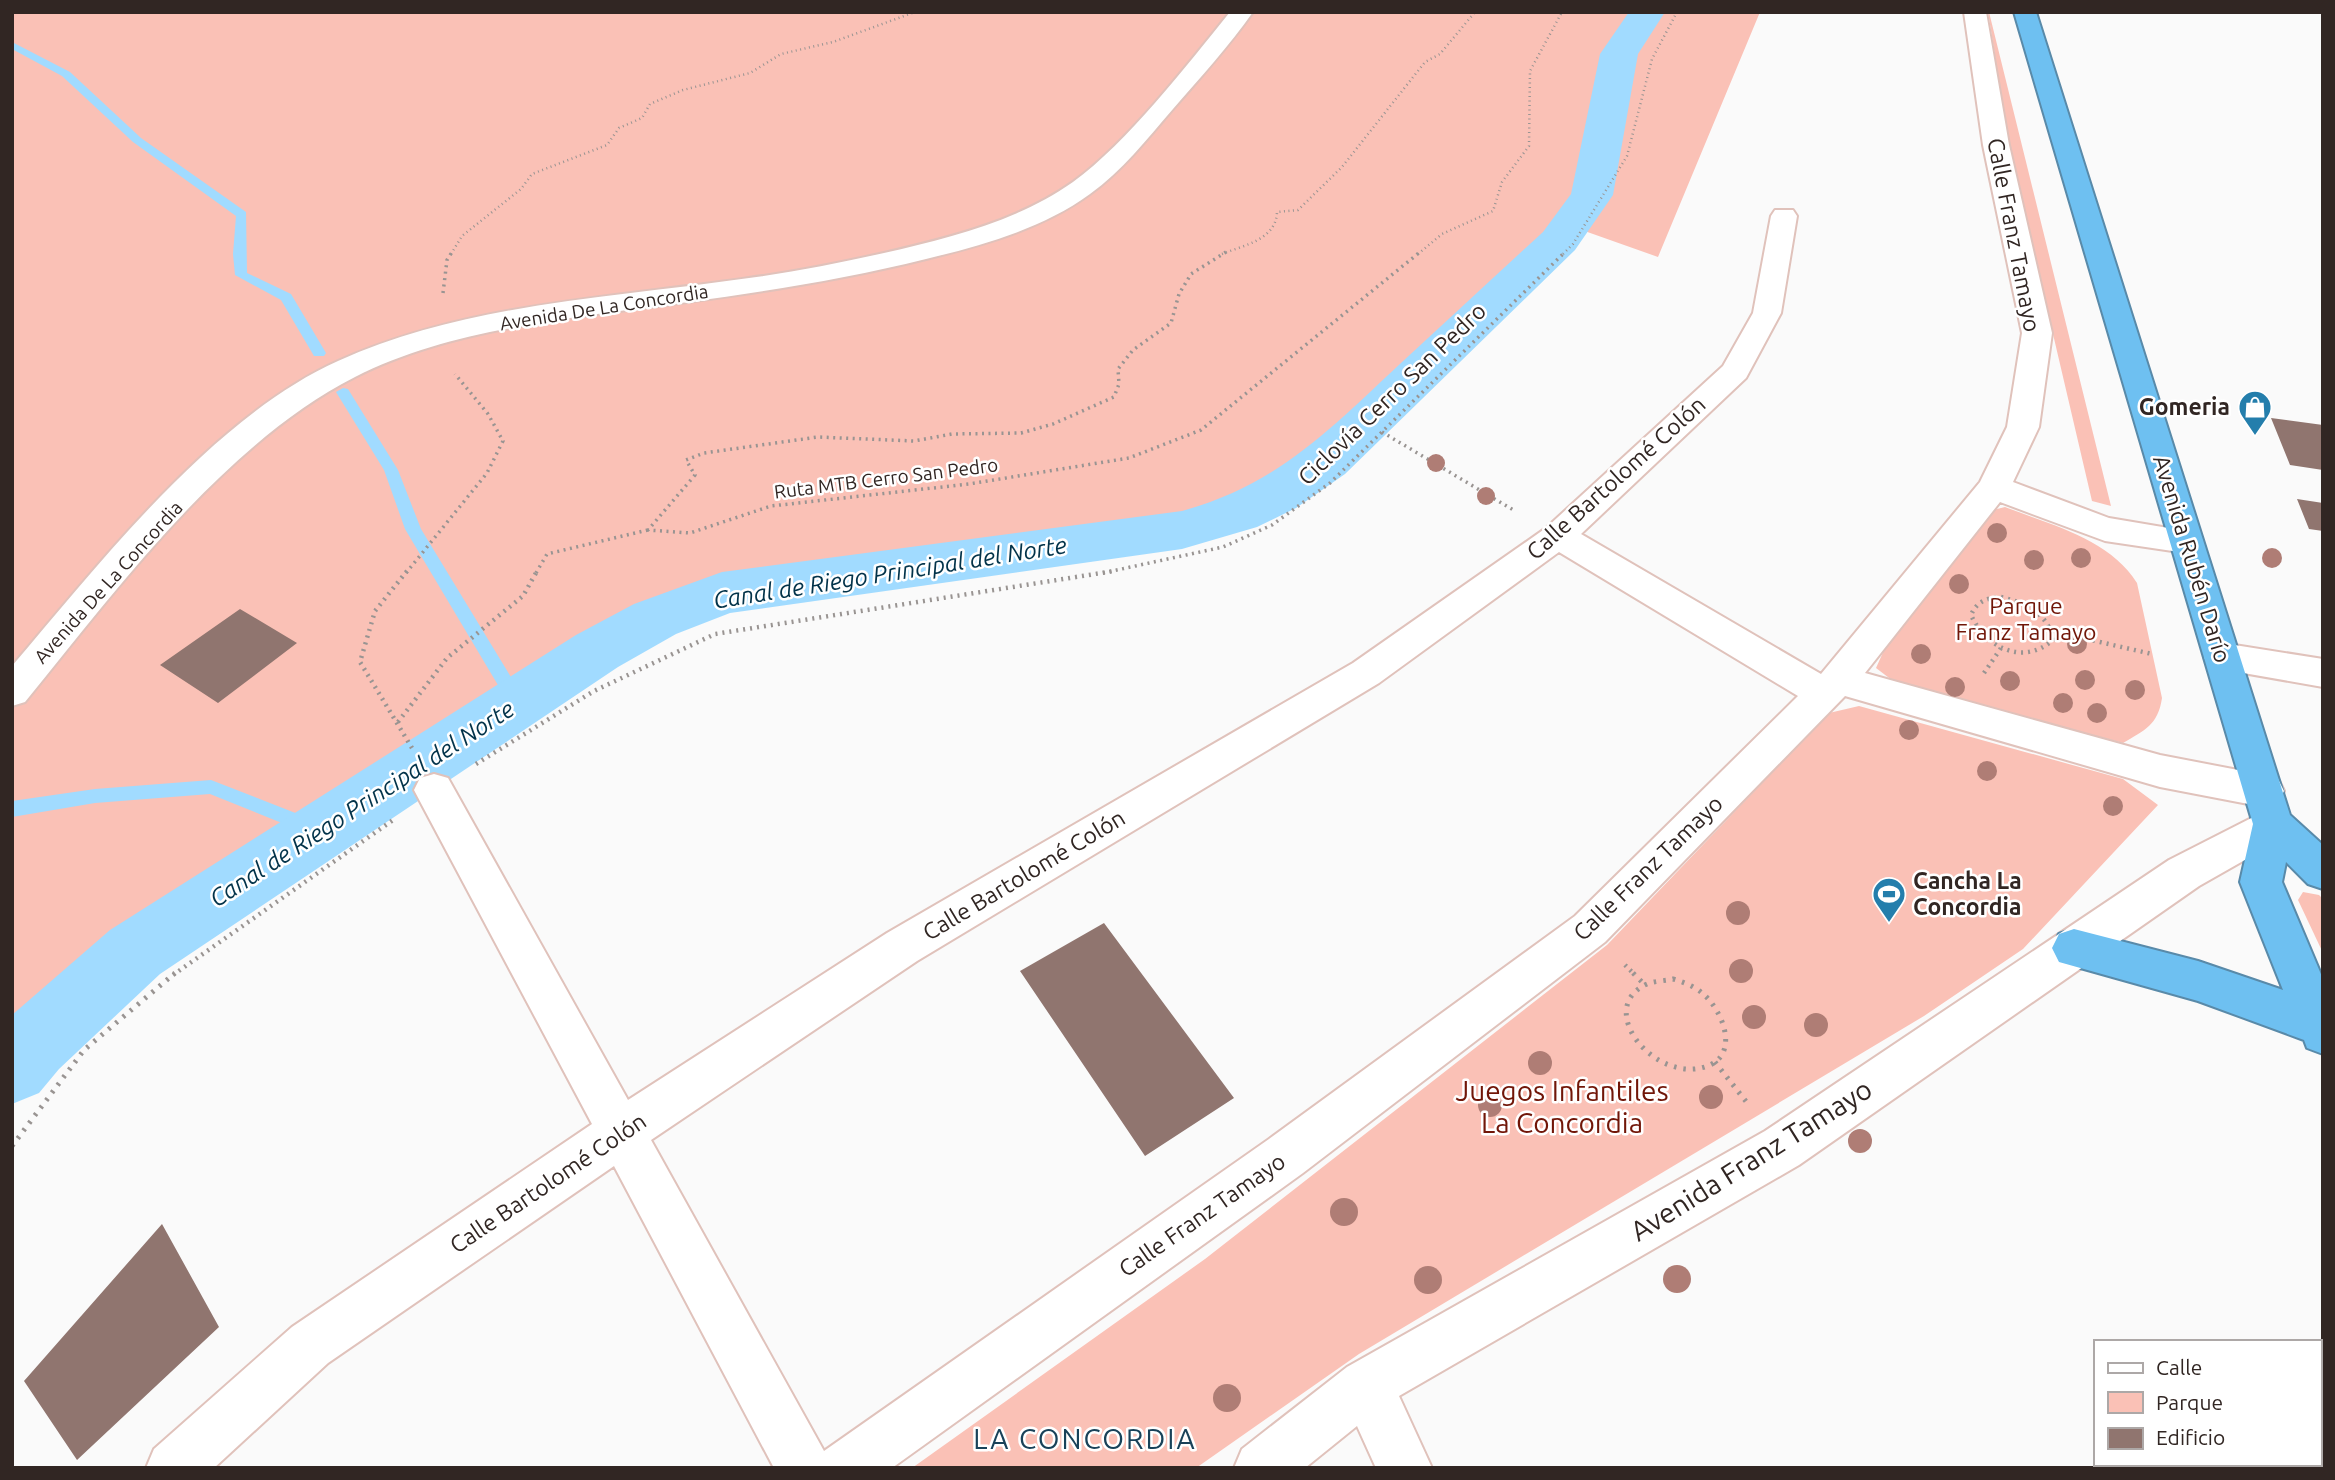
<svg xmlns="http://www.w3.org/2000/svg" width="2335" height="1480" font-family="Ubuntu,sans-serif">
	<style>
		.green { fill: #fac1b6 }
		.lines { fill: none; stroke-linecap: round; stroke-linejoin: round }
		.stream { fill: #a1dbff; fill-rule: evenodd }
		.canal { fill: #a1dbff; fill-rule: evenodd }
		.building { fill: #90756f }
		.minor-casing { stroke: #e0c2bb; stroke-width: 4 }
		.highway-casing { stroke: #598aa9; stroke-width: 4 }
		.path-far3 { stroke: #999492; stroke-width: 2.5; stroke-dasharray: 1 3.5; stroke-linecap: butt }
		.path-far2 { stroke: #999492; stroke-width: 3.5; stroke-dasharray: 2 4.5; stroke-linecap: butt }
		.path-far1 { stroke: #999492; stroke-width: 4.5; stroke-dasharray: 2 5; stroke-linecap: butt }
		.path { stroke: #999492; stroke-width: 5; stroke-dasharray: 2.5 7; stroke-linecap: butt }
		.minor { fill: #fff; fill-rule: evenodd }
		.highway { fill: #6ec0f1; fill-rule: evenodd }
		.tree { fill: #af7d75 }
		.labels { text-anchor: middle; stroke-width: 5; stroke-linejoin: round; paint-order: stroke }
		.far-street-label { font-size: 19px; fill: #312623; stroke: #fff }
		.street-label { font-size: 23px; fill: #312623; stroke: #fff }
		.poi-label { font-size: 23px; font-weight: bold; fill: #312623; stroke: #fff; text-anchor: end }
		.park-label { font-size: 23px; fill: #711608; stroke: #fff }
		.water-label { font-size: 24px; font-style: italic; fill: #02334a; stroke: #fff }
		.near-park-label { font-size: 28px; fill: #711608; stroke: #fff }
		.near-street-label { font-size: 28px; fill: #312623; stroke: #fff }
		.near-neighbourhood-label { font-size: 28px; letter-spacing: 2px; fill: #194259; stroke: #fff }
	</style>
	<rect width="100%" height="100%" fill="#fafafa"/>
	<!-- green -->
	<path class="green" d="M12 12H1760L1658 257 1562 223 1308 460 1238 504 1101 535 807 570 730 583 663 601 440 731 103 946 12 1041Z
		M1988 12H1989L2111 506 2092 501 2010 150Z
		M2005 507C2051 525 2110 539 2137 583L2162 698C2158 725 2145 730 2123 743L1897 684 1876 668 1889 639 1989 511Z
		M1859 706 2123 779 2158 805 2023 949 1924 1016 1359 1354 1196 1468H912L1205 1259 1607 945 1829 713Z
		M2303 892 2319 895 2323 899V953L2298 900Z"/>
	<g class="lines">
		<!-- stream -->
		<path class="stream" d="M12 42 70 72 141 138 246 212 247 273 291 294 326 353 324 356H314L281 300 235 275 233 254 236 216 133 142 62 76 12 49Z
			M343 388 348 389 398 470 421 529 523 697 526 702 523 707H511L405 529 384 470 336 392Z
			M211 780 326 825 328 830 326 835 319 838 210 794 95 803 12 817V801L95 789Z"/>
		<!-- canal -->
		<path class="canal" d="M1629 12H1665L1638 54 1613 195 1575 250 1345 474 1296 508 1257 527 1182 549 730 613 676 634 618 667 160 974 59 1069 39 1093 12 1104V1015L110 930 576 635 634 604 722 572 1182 511C1279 484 1330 429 1401 363 1449 319 1496 275 1543 232L1571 194 1600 54Z"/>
	</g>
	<!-- building -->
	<path class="building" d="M2271 418 2323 425V470L2290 465Z
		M2297 499 2323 503V531L2309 529Z
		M240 609 297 643 218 703 160 665Z
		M1104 923 1234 1098 1145 1156 1020 971Z
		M162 1224 219 1327 77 1460 24 1381Z"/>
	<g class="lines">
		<defs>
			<path id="minor" d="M1230 12H1253C1229 46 1200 78 1173 109 1147 139 1122 171 1090 194 1042 229 983 245 926 259 822 285 718 298 612 312 526 324 433 337 355 377 224 444 117 589 25 702L12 706V666C100 563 213 417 338 361 467 303 611 298 749 278 794 272 839 263 884 253 949 238 1018 221 1073 182 1127 143 1187 65 1230 12Z
				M1964 12H1986L2009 145 2052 333 2039 427 2013 482 2109 518 2198 533 2203 541 2198 549 2186 553 2105 541 2000 502 1865 673 2160 755 2264 775 2278 779 2284 791 2278 803 2264 807 2160 787 1845 696 1605 942 1303 1173 892 1468H774L614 1166 328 1363 214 1468H146L154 1449 292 1327 592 1124 414 790 420 778 434 774 448 778 628 1100 887 933 1353 663 1546 528 1723 366 1753 313 1771 216 1775 210H1793L1797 216 1781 313 1746 378 1581 534 1821 674 1980 482 2007 427 2022 333 1983 145ZM1559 552 1798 696 1575 916 1269 1139 824 1451 651 1140 917 961 1379 683Z
				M2222 643 2323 659V687L2209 667 2204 657 2209 647Z
				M2273 807 2287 812 2293 824 2287 836 2199 886 1799 1165 1399 1396 1432 1468H1376L1357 1426 1305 1468H1234L1242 1449 1347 1367 1765 1131 2169 860Z"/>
			<path id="highway" d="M2014 12H2036L2290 815 2323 845V889L2308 884 2286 862 2282 882 2323 979V1054L2307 1048 2304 1040 2198 1001 2059 962 2052 948 2059 934 2074 929 2198 961 2283 990 2240 882 2253 824Z"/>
		</defs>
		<!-- minor casing -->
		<use href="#minor" class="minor-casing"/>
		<!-- highway casing -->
		<use href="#highway" class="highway-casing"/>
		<!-- path-far3 -->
		<path class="path-far3" d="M451 254 462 236 521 189 532 174 607 145 619 128 642 118 650 104 683 90 750 73 781 54 833 42 915 12
			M1222 254C1244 245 1276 240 1277 212L1298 210 1342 167 1425 62 1440 54 1475 12
			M1418 254 1442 234 1493 211 1502 182 1529 146 1530 71 1562 12
			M1563 254 1573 244 1627 156 1652 59 1677 12"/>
		<!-- path-far2 -->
		<path class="path-far2" d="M1226 252 1191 274 1179 294 1171 323 1133 350 1118 369 1119 384 1114 397 1053 424 1021 433 952 434 914 441 818 437 704 453 686 460 695 475 648 530 690 533 771 506 969 484 1129 458 1201 430 1420 252
			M443 293 447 260 452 252
			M1382 432 1515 511
			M406 573 487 473 503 441 488 414 455 374
			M536 573 547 554 648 530
			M1103 573 1223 547 1272 525 1330 483 1565 252"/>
		<!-- path-far1 -->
		<path class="path-far1" d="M407 571 375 611 360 662 412 748
			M2001 597C2026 603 2048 613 2053 640 2023 666 1986 648 1971 615 1977 601 1987 598 2001 597Z
			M2052 631 2152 654
			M1984 673 2001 648
			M398 722 447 658 523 596 537 571
			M476 764 594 691 715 634 1114 571
			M1625 965 1635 975
			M173 975 393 820"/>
		<!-- path -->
		<path class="path" d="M1633 973 1644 984
			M1673 979C1683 982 1694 986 1702 993 1721 1008 1740 1051 1710 1065 1658 1088 1592 1009 1647 984 1654 981 1665 981 1673 979Z
			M1715 1062 1748 1104
			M12 1146 84 1050 175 973"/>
		<!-- minor -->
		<use href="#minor" class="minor"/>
		<!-- highway -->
		<use href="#highway" class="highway"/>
	</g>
	<!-- trees -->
	<g class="tree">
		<circle cx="1436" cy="463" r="9"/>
		<circle cx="1486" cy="496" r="9"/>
		<circle cx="1997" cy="533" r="10"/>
		<circle cx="2081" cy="558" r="10"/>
		<circle cx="2272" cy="558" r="10"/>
		<circle cx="2034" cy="560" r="10"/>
		<circle cx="1959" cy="584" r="10"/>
		<circle cx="2077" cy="644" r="10"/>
		<circle cx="1921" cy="654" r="10"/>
		<circle cx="2085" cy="680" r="10"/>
		<circle cx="2010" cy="681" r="10"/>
		<circle cx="1955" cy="687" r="10"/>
		<circle cx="2135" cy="690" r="10"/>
		<circle cx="2063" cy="703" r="10"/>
		<circle cx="2097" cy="713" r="10"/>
		<circle cx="1909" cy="730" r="10"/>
		<circle cx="1987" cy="771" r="10"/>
		<circle cx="2113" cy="806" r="10"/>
		<circle cx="1738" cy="913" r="12"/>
		<circle cx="1741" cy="971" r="12"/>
		<circle cx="1754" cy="1017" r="12"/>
		<circle cx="1816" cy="1025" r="12"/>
		<circle cx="1540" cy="1063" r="12"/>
		<circle cx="1711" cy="1097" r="12"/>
		<circle cx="1490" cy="1105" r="12"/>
		<circle cx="1860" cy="1141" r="12"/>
		<circle cx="1344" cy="1212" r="14"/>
		<circle cx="1677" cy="1279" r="14"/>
		<circle cx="1428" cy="1280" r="14"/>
		<circle cx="1227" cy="1398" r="14"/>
	</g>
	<!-- icons -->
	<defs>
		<symbol id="shop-pin" viewBox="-11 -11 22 30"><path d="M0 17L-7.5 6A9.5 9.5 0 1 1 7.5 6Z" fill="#247eac" stroke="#fff"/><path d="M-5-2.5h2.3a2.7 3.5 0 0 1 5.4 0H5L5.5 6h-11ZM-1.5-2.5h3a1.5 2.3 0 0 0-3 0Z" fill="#fff"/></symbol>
		<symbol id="stadium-pin" viewBox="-11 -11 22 30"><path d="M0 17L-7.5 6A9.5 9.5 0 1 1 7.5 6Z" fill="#247eac" stroke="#fff"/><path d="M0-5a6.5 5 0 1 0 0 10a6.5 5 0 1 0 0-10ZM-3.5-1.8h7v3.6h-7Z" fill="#fff"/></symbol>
	</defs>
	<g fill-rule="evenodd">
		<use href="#shop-pin" x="2236" y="388" width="38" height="52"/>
		<use href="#stadium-pin" x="1870" y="875" width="38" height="52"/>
	</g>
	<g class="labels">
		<!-- far-street labels -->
		<g class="far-street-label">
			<text transform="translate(604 307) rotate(-9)" y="7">Avenida De La Concordia</text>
			<text transform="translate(886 478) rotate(-7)" y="7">Ruta MTB Cerro San Pedro</text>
			<text transform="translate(108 582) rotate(-48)" y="7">Avenida De La Concordia</text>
		</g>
		<!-- street labels -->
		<g class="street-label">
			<text transform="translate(2014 235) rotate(79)" y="8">Calle Franz Tamayo</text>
			<text transform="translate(1392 394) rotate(-44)" y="8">Ciclovía Cerro San Pedro</text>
			<text transform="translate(1616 478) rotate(-42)" y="8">Calle Bartolomé Colón</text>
			<text transform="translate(2192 559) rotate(73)" y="8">Avenida Rubén Darío</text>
			<text transform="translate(1648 868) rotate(-44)" y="8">Calle Franz Tamayo</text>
			<text transform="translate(1024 875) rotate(-31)" y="8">Calle Bartolomé Colón</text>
			<text transform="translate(548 1183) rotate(-34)" y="8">Calle Bartolomé Colón</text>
			<text transform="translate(1202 1215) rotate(-35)" y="8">Calle Franz Tamayo</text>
		</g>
		<!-- poi labels -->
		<g class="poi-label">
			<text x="2230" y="415">Gomeria</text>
			<text x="1913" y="889" text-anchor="start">Cancha La<tspan x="1913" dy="26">Concordia</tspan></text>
		</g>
		<!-- park labels -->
		<g class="park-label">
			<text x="2026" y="614">Parque<tspan x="2026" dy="26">Franz Tamayo</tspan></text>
		</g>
		<!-- water labels -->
		<g class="water-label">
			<text transform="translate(890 573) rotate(-9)" y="8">Canal de Riego Principal del Norte</text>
			<text transform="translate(362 804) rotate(-33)" y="8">Canal de Riego Principal del Norte</text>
		</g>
		<!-- near-park labels -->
		<g class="near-park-label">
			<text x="1562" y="1101">Juegos Infantiles<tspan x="1562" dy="32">La Concordia</tspan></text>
		</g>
		<!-- near-street labels -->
		<g class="near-street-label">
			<text transform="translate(1751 1160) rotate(-32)" y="10">Avenida Franz Tamayo</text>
		</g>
		<!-- near-neighbourhood labels -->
		<g class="near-neighbourhood-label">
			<text x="1085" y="1449">LA CONCORDIA</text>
		</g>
	</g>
	<!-- border -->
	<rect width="2335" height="1480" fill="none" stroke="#312623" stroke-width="28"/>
	<!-- legend -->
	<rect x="2094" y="1340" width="228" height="126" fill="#ffffff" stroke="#ada8a7" stroke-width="2"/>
	<rect x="2108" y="1363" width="35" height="10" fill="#ffffff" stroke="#ada8a7" stroke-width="2"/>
	<text x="2156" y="1375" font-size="21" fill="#312623">Calle</text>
	<rect x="2108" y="1392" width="35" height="21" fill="#fac1b6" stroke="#ada8a7" stroke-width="2"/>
	<text x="2156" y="1410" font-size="21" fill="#312623">Parque</text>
	<rect x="2108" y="1428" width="35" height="21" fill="#90756f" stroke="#ada8a7" stroke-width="2"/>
	<text x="2156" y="1445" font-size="21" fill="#312623">Edificio</text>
</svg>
